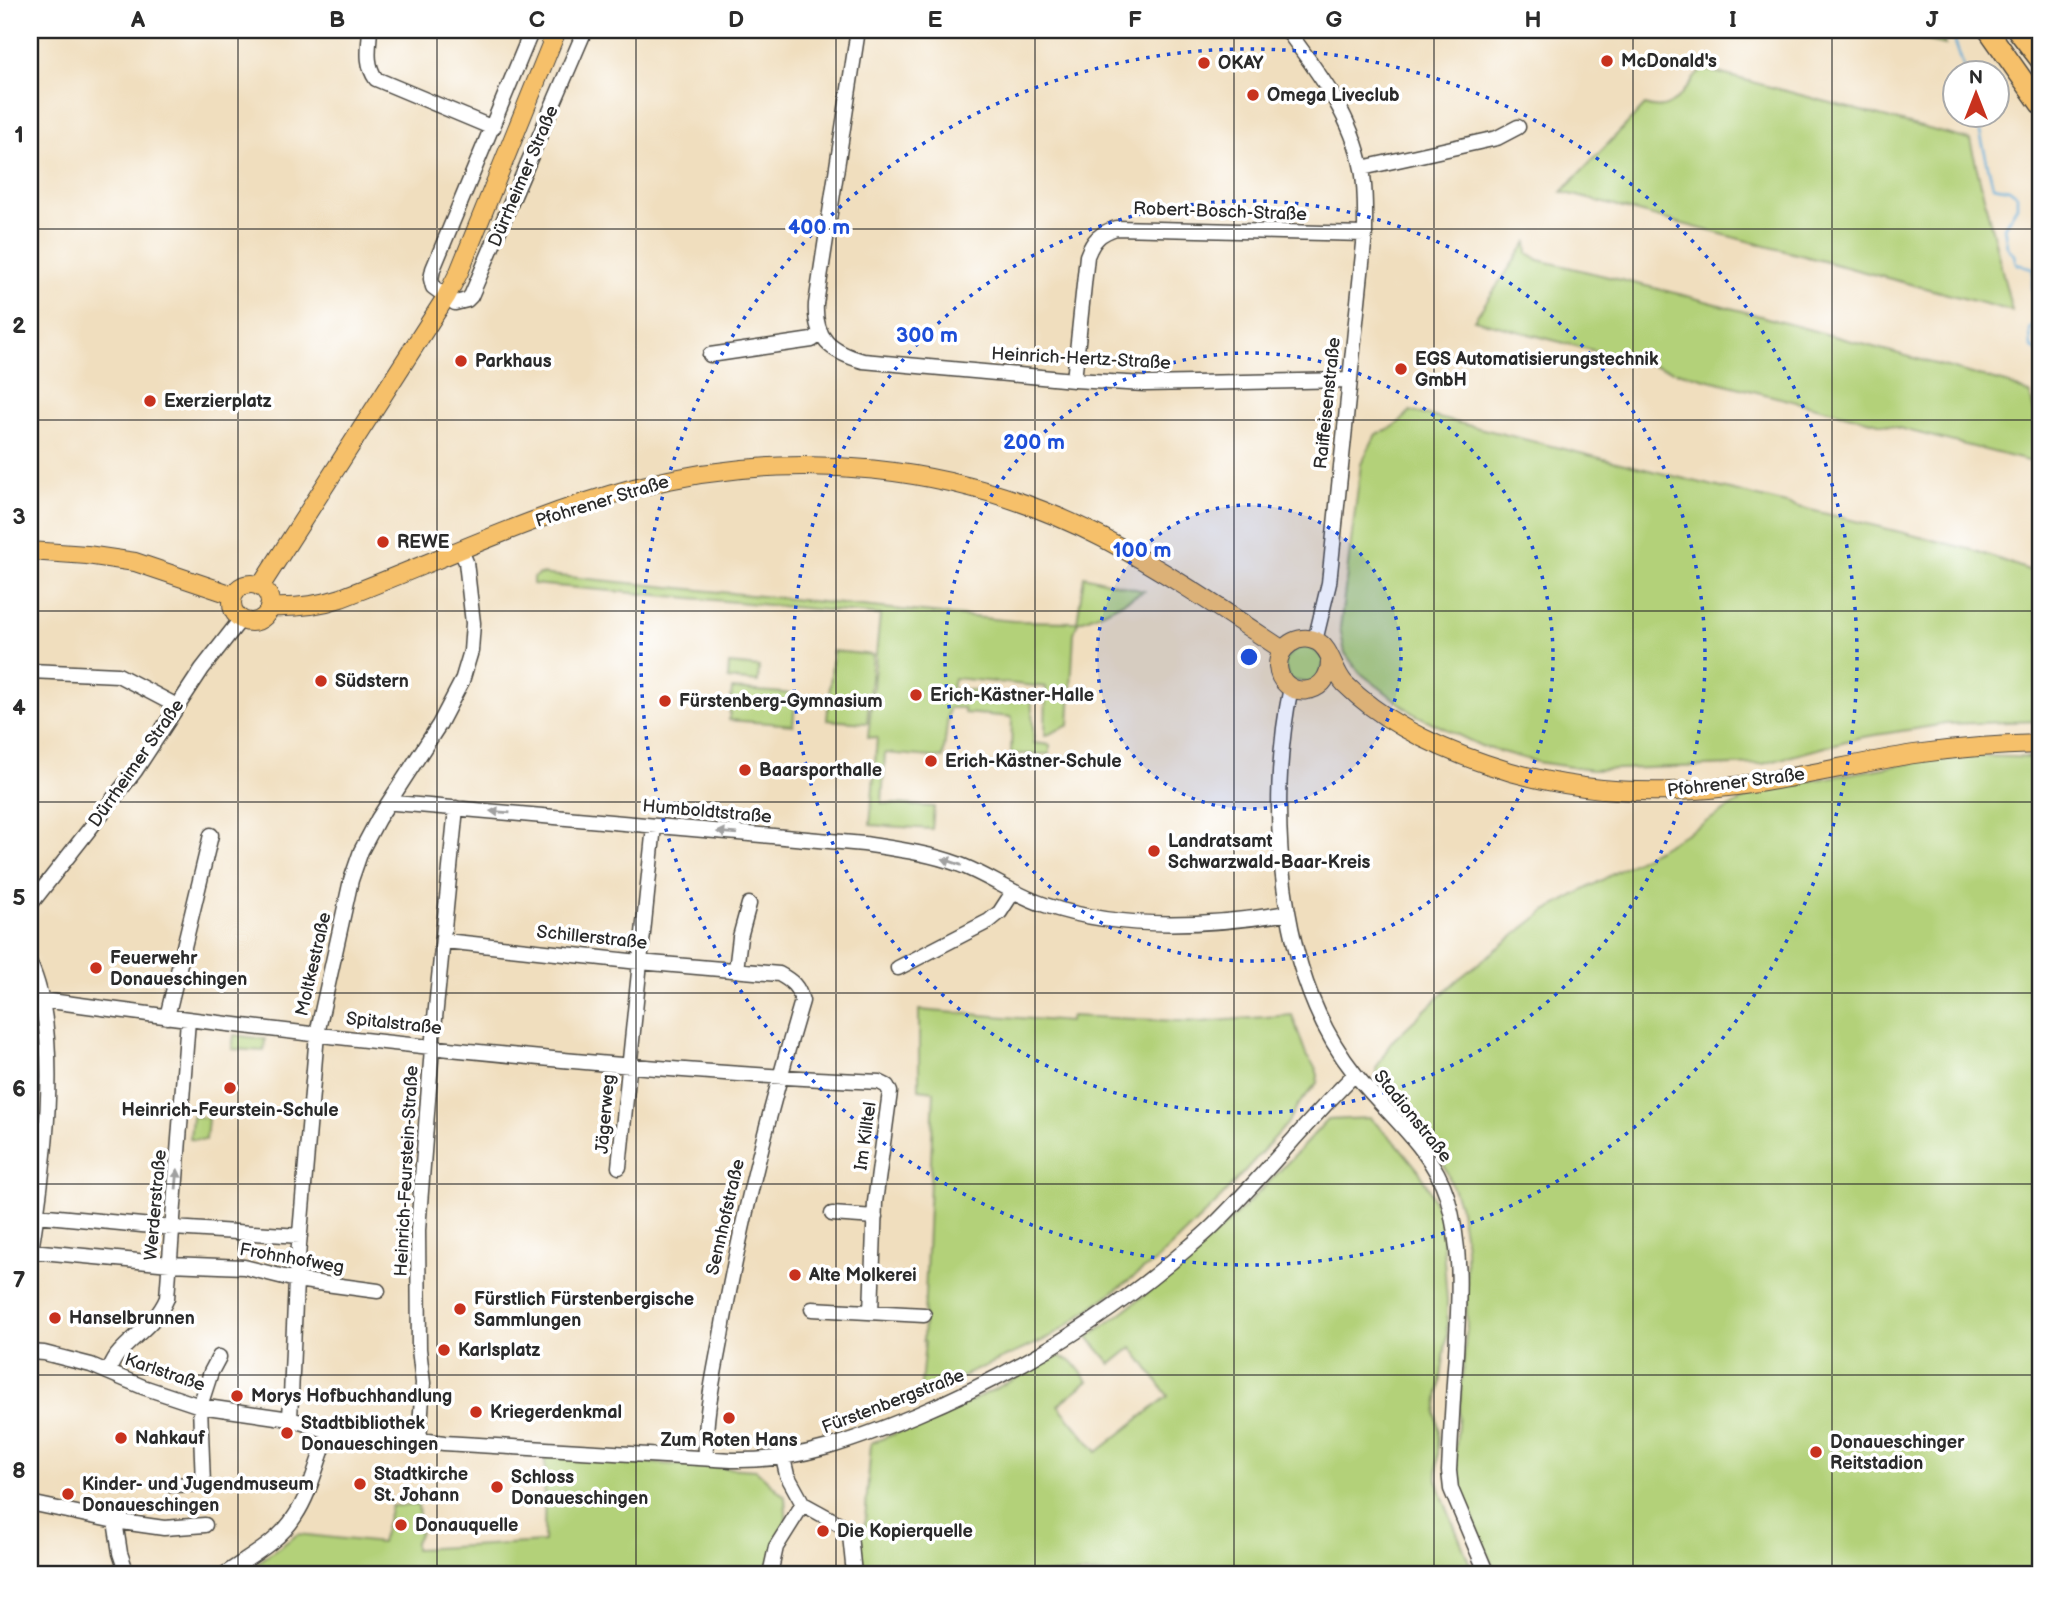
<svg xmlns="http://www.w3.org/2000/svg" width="2070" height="1604" font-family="'Balsamiq Sans',sans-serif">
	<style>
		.green { fill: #b3d179; stroke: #6f7e52; stroke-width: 2 }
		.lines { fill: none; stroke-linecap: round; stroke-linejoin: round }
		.stream { stroke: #58a6d2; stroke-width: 2.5 }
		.minor-casing { stroke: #494641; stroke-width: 17 }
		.major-casing { stroke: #494641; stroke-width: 20 }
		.highway-casing { stroke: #494641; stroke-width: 22 }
		.minor { stroke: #fff; stroke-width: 14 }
		.major { stroke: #f6c06b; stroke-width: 18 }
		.highway { stroke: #f6c06b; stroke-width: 19 }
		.oneway { fill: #a0a0a0 }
		.grid { fill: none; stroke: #2b2b2b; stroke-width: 2; stroke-opacity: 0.55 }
		.ring { fill: none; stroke: #1d4ed8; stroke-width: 3.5; stroke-dasharray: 3.5 7 }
		.poi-dot { fill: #c8321e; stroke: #fff; stroke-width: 2.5 }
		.labels { text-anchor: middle; stroke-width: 7; stroke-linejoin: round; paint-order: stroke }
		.poi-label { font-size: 18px; font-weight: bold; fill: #2b2b2b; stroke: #fff; text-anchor: start }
		.street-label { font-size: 18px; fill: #2b2b2b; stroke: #fff }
		.centre { fill: #1d4ed8; stroke: #fff; stroke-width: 3.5 }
		.ring-label { font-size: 21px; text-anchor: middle; font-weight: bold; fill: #1d4ed8; stroke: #fff; stroke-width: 7; stroke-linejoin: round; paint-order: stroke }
		.neatline { fill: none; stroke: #2b2b2b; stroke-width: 2.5 }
		.grid-label { font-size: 23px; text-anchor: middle; font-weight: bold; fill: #2b2b2b }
	</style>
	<rect width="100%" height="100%" fill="#fff"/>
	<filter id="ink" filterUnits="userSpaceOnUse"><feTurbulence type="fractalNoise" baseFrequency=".0143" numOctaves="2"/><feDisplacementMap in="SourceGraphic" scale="14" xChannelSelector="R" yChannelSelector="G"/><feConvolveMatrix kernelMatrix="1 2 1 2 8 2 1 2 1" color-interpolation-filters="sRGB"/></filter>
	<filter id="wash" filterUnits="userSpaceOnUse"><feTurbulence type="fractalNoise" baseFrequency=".00686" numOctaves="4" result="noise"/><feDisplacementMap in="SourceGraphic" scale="28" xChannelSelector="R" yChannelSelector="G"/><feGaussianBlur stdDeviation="1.57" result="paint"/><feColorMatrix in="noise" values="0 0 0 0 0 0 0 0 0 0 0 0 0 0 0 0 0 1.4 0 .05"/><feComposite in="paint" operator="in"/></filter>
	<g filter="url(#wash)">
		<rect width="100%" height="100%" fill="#f0debe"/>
		<!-- green -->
		<path class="green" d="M1882 30H1939L1945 45Z
			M1703 69 1970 140 2012 311 1562 192 1645 105C1675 117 1685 84 1703 69Z
			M1527 242 1528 253 1539 260 1687 296 2009 384 2030 394 2040 436V464L1474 320Z
			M1410 411 1973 550 2040 574V721L1946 724 1857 738 1763 764 1591 770 1537 762 1481 746 1414 714 1359 672 1345 653 1340 628 1361 464 1376 434C1392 430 1400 423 1410 411Z
			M539 574 1013 621 1077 622 1084 576 1144 591 1108 610 1078 622 1074 633 1069 725 1045 736 1046 687 954 678 952 689 986 691 985 700 1010 703 1011 691 1031 694 1034 743 1050 745V754H1011L1012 717 964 713V708H949L943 758 885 753 882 803 934 807 932 829 870 825 877 738 868 737 880 615 533 584V578Z
			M1304 642 1326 659 1316 684 1289 680 1283 660Z
			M833 651 873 655 867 723 827 720Z
			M729 664 759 667 758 682 728 679Z
			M732 689 796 694 793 725 729 720Z
			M1978 756 2040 758V1574H1496L1460 1487 1455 1456 1467 1321 1466 1246 1459 1204 1443 1162 1414 1123 1378 1086 1376 1069 1391 1042 1456 981 1544 912 1694 829 1759 790 1928 760Z
			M919 1010 1069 1022 1071 1016 1201 1022 1292 1015 1307 1057 1315 1067 1318 1075 1317 1083 1297 1106 1287 1124 1216 1203 1157 1260 1051 1337 920 1395 925 1342 923 1341 934 1091 919 1089Z
			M234 1035 265 1039 264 1051 232 1049Z
			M192 1116 208 1118 206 1140 190 1139Z
			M1370 1118 1398 1145 1419 1171 1429 1189 1441 1219 1447 1301V1335L1436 1414 1439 1429 1437 1479 1444 1501 1474 1574H860L857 1535H864L871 1443 946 1414 1059 1356 1073 1362 1088 1381 1058 1405 1097 1452 1168 1396 1132 1347 1111 1364 1088 1337C1181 1272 1251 1204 1327 1120Z
			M545 1456 756 1470 785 1497 787 1527 770 1574H242L298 1534 381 1543 391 1506 418 1505 420 1532 415 1542V1549L544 1542Z"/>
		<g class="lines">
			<!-- stream -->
			<path class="stream" d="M1951 30 1966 74
				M1976 116 1993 186 2009 189 2017 195V206L2004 227 2007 246 2014 255 2016 264 2033 268C2034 282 2028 291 2039 302V315L2030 330 2031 347 2040 353"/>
		</g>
	</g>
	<g filter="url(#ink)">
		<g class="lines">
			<defs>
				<path id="minor" d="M370 30C369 47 365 64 376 79L493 128
					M532 30 433 269 431 279 433 287 455 303 467 300 471 296 585 30
					M858 30 816 304C814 339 831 352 863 361L1074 380 1145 384 1349 380
					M1287 30C1318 72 1352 116 1362 169 1366 190 1365 213 1365 234L1329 583 1315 641
					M1362 168 1497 138 1518 127
					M710 355 812 340 820 334
					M1074 380 1087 256C1093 240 1100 233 1116 228L1365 234
					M30 671 118 675 177 706
					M1291 687C1266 806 1277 976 1355 1074 1386 1113 1432 1148 1447 1196 1463 1252 1459 1297 1456 1354 1453 1393 1451 1432 1449 1471L1451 1489 1487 1574
					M391 799 395 803 864 844C896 849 928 853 958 864 988 875 1014 895 1045 905 1121 931 1209 926 1288 913
					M30 905 135 771 202 669 241 619
					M445 941 639 962 779 974C792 981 798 986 802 1001 769 1112 740 1222 721 1336 714 1376 704 1417 706 1457
					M30 964C64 1037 43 1177 30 1257
					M898 968 989 921 1000 912 1013 892
					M736 970 740 937 749 904
					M43 1000C320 1038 600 1069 879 1082L887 1086 890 1092 875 1202 871 1312
					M167 1017 211 835
					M619 1167 654 826
					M832 1214 875 1217
					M37 1215 173 1228 300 1236
					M31 1251 170 1264 244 1267 296 1280 378 1291
					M812 1309 924 1315
					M30 1352 44 1353 91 1365 143 1387 200 1406 290 1419 330 1431 368 1433 444 1443 732 1460C798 1462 855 1440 916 1415 1009 1376 1092 1328 1170 1263 1184 1251 1200 1239 1214 1225 1263 1177 1306 1122 1355 1074
					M108 1372C111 1366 114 1358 119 1353 136 1334 157 1322 167 1298L188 1020
					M290 1419 296 1280 317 1034 351 880 361 851 378 819 439 725 462 681 471 651 473 623 466 562 461 551
					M419 1441 423 1383 419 1349 418 1230 432 1048 456 808
					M170 1485 203 1484 200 1406 211 1372 219 1357
					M30 1503 115 1521 164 1528 205 1525
					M803 1504 843 1526 850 1535 854 1574
					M115 1521 120 1553 127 1574
					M225 1574C249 1557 279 1542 295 1516 312 1491 317 1459 330 1431
					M770 1574 776 1547 803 1504 787 1475 783 1458"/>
				<path id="major" d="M30 551 87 555 135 562 233 595
					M232 603a19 19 0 1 1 38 0a19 19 0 1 1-38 0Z
					M260 587 446 297 459 272 557 30
					M269 607C295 608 317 606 341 598 438 561 533 515 634 488 791 447 958 463 1103 538 1165 571 1224 611 1283 650
					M1330 661C1330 699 1280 700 1278 666 1278 647 1298 633 1316 641 1331 647 1333 672 1345 684 1382 721 1436 747 1486 764 1546 785 1611 793 1674 791 1755 789 1834 767 1914 754 1956 748 1998 745 2040 744"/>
				<path id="highway" d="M1988 30 2040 104
					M2017 30 2040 60"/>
			</defs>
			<!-- minor casing -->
			<use href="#minor" class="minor-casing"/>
			<!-- major casing -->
			<use href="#major" class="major-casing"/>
			<!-- highway casing -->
			<use href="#highway" class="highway-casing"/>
			<!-- minor -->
			<use href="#minor" class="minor"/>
			<!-- major -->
			<use href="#major" class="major"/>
			<!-- highway -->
			<use href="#highway" class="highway"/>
		</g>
		<!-- one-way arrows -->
		<defs><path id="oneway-solid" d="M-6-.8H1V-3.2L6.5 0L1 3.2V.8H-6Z" transform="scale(1.75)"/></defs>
		<g class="oneway">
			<use href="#oneway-solid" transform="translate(500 812) rotate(-175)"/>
			<use href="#oneway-solid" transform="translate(727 833) rotate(-175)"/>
			<use href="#oneway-solid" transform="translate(952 862) rotate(-161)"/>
			<use href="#oneway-solid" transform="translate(177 1179) rotate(-85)"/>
		</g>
	</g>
	<!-- grid -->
	<path class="grid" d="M238 30V1574M437 30V1574M636 30V1574M836 30V1574M1035 30V1574M1234 30V1574M1434 30V1574M1633 30V1574M1832 30V1574M30 229H2040M30 420H2040M30 611H2040M30 802H2040M30 993H2040M30 1184H2040M30 1375H2040"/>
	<!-- distance rings -->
	<circle cx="1249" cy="657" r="152" fill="#1d4ed8" fill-opacity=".12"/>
	<g class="ring">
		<circle cx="1249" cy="657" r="152"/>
		<circle cx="1249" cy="657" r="304"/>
		<circle cx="1249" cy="657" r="456"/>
		<circle cx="1249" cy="657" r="608"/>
	</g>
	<!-- markers -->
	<g class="poi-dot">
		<circle cx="1607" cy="61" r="7"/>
		<circle cx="1204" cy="63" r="7"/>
		<circle cx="1253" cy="95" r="7"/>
		<circle cx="461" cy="361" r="7"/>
		<circle cx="1401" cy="369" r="7"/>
		<circle cx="150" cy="401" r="7"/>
		<circle cx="383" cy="542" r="7"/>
		<circle cx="321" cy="681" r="7"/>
		<circle cx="916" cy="695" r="7"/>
		<circle cx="665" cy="701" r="7"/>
		<circle cx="931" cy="761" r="7"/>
		<circle cx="745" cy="770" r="7"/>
		<circle cx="1154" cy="851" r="7"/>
		<circle cx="96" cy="968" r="7"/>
		<circle cx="230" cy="1088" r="7"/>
		<circle cx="795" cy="1275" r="7"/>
		<circle cx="460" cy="1309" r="7"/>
		<circle cx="55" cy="1318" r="7"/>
		<circle cx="444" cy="1350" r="7"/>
		<circle cx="237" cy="1396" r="7"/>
		<circle cx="476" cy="1412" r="7"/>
		<circle cx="729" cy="1418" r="7"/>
		<circle cx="287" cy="1433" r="7"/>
		<circle cx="121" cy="1438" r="7"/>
		<circle cx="1816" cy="1452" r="7"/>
		<circle cx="360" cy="1484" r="7"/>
		<circle cx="497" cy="1487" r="7"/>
		<circle cx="68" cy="1494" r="7"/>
		<circle cx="401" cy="1525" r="7"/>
		<circle cx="823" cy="1531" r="7"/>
	</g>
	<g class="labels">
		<!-- poi labels -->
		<g class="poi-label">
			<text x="1621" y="67">McDonald's</text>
			<text x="1218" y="69">OKAY</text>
			<text x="1267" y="101">Omega Liveclub</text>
			<text x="1415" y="365">EGS Automatisierungstechnik<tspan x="1415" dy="21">GmbH</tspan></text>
			<text x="475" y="367">Parkhaus</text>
			<text x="164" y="407">Exerzierplatz</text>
			<text x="397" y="548">REWE</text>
			<text x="335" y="687">Südstern</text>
			<text x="930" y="701">Erich-Kästner-Halle</text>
			<text x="679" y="707">Fürstenberg-Gymnasium</text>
			<text x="945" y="767">Erich-Kästner-Schule</text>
			<text x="759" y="776">Baarsporthalle</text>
			<text x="1168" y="847">Landratsamt<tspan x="1168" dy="21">Schwarzwald-Baar-Kreis</tspan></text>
			<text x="110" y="964">Feuerwehr<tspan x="110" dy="21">Donaueschingen</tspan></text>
			<text x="230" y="1116" text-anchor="middle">Heinrich-Feurstein-Schule</text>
			<text x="809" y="1281">Alte Molkerei</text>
			<text x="474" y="1305">Fürstlich Fürstenbergische<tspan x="474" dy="21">Sammlungen</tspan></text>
			<text x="69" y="1324">Hanselbrunnen</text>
			<text x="458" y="1356">Karlsplatz</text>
			<text x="251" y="1402">Morys Hofbuchhandlung</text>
			<text x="490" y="1418">Kriegerdenkmal</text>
			<text x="301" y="1429">Stadtbibliothek<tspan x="301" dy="21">Donaueschingen</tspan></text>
			<text x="135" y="1444">Nahkauf</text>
			<text x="729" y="1446" text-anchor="middle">Zum Roten Hans</text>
			<text x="1830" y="1448">Donaueschinger<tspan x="1830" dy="21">Reitstadion</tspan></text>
			<text x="374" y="1480">Stadtkirche<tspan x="374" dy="21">St. Johann</tspan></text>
			<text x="511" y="1483">Schloss<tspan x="511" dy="21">Donaueschingen</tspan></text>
			<text x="82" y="1490">Kinder- und Jugendmuseum<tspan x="82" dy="21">Donaueschingen</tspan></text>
			<text x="415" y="1531">Donauquelle</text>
			<text x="837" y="1537">Die Kopierquelle</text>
		</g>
		<!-- street labels -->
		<g class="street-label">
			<text transform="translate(523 176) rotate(-67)" y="6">Dürrheimer Straße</text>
			<text transform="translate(1220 211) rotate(2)" y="6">Robert-Bosch-Straße</text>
			<text transform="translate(1081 358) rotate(3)" y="6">Heinrich-Hertz-Straße</text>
			<text transform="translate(1327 403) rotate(-84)" y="6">Raiffeisenstraße</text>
			<text transform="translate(602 501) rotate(-17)" y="6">Pfohrener Straße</text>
			<text transform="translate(136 763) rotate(-55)" y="6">Dürrheimer Straße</text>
			<text transform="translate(1736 782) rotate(-7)" y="6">Pfohrener Straße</text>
			<text transform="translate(707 811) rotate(5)" y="6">Humboldtstraße</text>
			<text transform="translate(592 937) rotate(6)" y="6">Schillerstraße</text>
			<text transform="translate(313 964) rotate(-77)" y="6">Moltkestraße</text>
			<text transform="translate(394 1023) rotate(6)" y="6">Spitalstraße</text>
			<text transform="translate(605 1114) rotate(-85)" y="6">Jägerweg</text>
			<text transform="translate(1413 1116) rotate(51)" y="6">Stadionstraße</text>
			<text transform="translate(865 1136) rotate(-82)" y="6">Im Killtel</text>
			<text transform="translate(406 1171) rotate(-87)" y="6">Heinrich-Feurstein-Straße</text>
			<text transform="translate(155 1205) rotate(-85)" y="6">Werderstraße</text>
			<text transform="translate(725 1217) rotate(-77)" y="6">Sennhofstraße</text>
			<text transform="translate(292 1258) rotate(10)" y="6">Frohnhofweg</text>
			<text transform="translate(165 1372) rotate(19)" y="6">Karlstraße</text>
			<text transform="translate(893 1401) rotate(-21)" y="6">Fürstenbergstraße</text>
		</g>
	</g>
	<circle cx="1249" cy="657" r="10" class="centre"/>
	<g class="ring-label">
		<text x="819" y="234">400 m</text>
		<text x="927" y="342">300 m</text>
		<text x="1034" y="449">200 m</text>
		<text x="1142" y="557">100 m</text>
	</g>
	<!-- margin -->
	<rect width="2070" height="1604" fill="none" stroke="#fff" stroke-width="77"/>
	<!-- north arrow -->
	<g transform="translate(1976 94)"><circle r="33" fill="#ffffff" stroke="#aaaaaa" stroke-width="2"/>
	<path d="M0-5L12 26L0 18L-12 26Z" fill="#c8321e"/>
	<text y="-10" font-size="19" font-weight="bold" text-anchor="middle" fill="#2b2b2b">N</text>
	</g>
	<rect x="38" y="38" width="1994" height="1528" class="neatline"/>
	<g class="grid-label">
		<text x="138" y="27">A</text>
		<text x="337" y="27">B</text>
		<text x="537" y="27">C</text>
		<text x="736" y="27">D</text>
		<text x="935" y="27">E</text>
		<text x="1135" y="27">F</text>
		<text x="1334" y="27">G</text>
		<text x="1533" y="27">H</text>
		<text x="1733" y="27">I</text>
		<text x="1932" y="27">J</text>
		<text x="19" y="142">1</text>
		<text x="19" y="333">2</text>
		<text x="19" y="524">3</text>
		<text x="19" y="715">4</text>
		<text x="19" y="905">5</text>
		<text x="19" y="1096">6</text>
		<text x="19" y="1287">7</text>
		<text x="19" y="1478">8</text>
	</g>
</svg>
